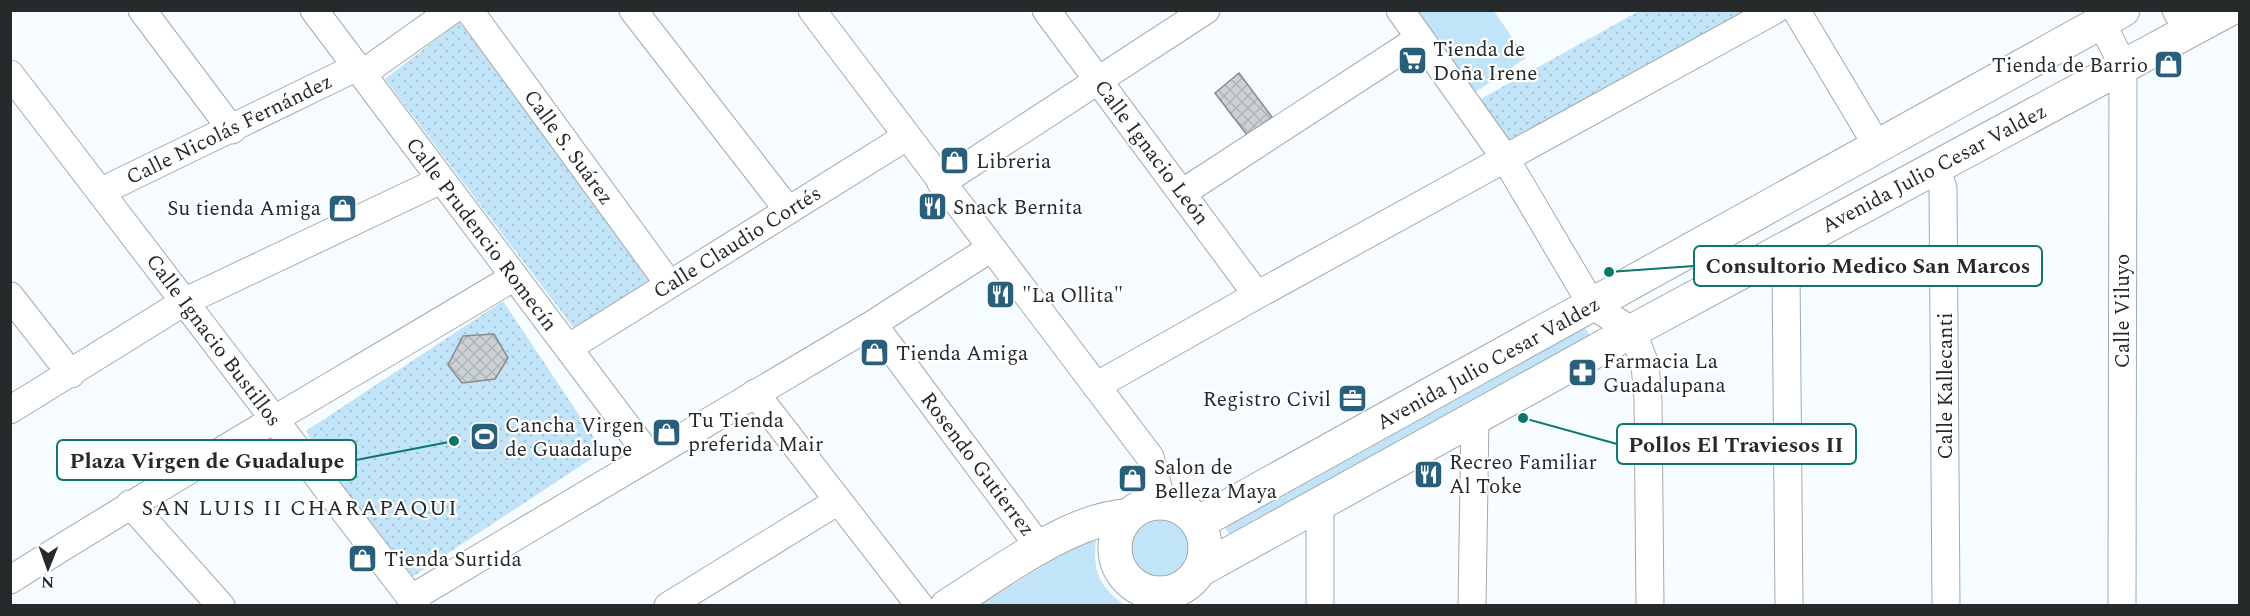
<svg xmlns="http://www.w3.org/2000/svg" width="2250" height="616" font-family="Spectral,serif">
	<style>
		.grass { fill: #c2e4f8 }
		.park { fill: url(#park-dots) }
		.building { fill: url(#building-cross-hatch); stroke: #858b8e; stroke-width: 1.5 }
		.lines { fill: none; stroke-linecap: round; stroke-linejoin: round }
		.minor-casing { stroke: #a3a9ad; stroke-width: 29 }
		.major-casing { stroke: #a3a9ad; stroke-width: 35 }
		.minor { stroke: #fff; stroke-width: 27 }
		.major { stroke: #fff; stroke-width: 33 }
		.labels { text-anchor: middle; stroke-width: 4.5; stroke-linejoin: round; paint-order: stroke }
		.poi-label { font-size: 21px; fill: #272a2b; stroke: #fff; text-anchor: start }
		.street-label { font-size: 21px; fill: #272a2b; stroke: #fff }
		.neighbourhood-label { font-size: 22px; letter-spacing: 1.5px; fill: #272a2b; stroke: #fff }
		.leader { fill: none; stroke: #0f766e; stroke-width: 2 }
		.callout-dot { fill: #0f766e; stroke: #fff; stroke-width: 2 }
		.callout { fill: #fff; stroke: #0f766e; stroke-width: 2 }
		.callout-label { font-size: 22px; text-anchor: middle; font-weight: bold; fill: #272a2b }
	</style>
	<defs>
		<pattern id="park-dots" width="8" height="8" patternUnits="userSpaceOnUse" patternTransform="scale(1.5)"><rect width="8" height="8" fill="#c2e4f8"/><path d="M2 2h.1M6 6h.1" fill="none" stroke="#a7c4d5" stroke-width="1.8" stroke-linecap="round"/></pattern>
		<pattern id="building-cross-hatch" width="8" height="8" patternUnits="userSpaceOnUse" patternTransform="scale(1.5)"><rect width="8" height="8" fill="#cbd1d5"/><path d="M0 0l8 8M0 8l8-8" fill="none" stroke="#aeb4b7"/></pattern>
	</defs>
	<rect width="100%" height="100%" fill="#f6fcff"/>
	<!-- grass -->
	<path class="grass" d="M1414 11H1494L1526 58 1471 95Z
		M1581 322 1593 340 1234 542 1220 520Z
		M1126 548a34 34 0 1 1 68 0a34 34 0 1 1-68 0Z
		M1092 536 1096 538C1093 570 1097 584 1123 604L978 606Z"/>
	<!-- park -->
	<path class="park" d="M1639 11H1755L1506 143 1477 101Z
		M460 21 656 282 576 331 385 79Z
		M503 301 603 451 406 581 306 431Z"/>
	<!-- building -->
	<path class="building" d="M1239 73 1272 117 1247 135 1215 93Z
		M494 334 508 358 495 379 462 383 448 365 463 336Z"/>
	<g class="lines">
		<defs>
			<path id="minor" d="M142 10 232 130
				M314 10 650 457
				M469 10 669 284
				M633 10 788 210
				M812 10 1150 457 1162 502
				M1046 10 1257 295
				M1400 10 1505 158 1592 305 1632 331 1645 364 1648 400 1650 606
				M1796 10 1878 147
				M2176 10 2188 32
				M2101 22 2123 65 2122 606
				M10 74 417 606
				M362 74 452 10
				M1936 168 1943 188 1946 606
				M941 183 1206 10
				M102 191 357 67
				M1182 193 1420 38
				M1781 251 1786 271 1789 606
				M10 296 71 374
				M873 324 1040 548
				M568 348 906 137
				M1096 386 1257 295 1775 10
				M755 393 920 606
				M10 410 184 302 441 180
				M130 504 221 606
				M1320 506V606
				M10 580C176 475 346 378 514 277
				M412 598 873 324 991 248
				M668 606 838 501
				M1166 606 1167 592
				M1472 606 1475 418"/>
			<path id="major" d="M1115 548a45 45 0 1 1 90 0a45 45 0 1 1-90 0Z
				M1198 523 2123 10
				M1200 570 1632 331 2228 10
				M947 606C995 576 1072 517 1128 516"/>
		</defs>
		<!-- minor casing -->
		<use href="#minor" class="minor-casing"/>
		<!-- major casing -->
		<use href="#major" class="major-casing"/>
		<!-- minor -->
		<use href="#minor" class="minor"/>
		<!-- major -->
		<use href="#major" class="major"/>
	</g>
	<!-- icons -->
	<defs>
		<symbol id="supermarket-square" viewBox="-11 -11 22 22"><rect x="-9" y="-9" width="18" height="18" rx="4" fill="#2a5f7b" stroke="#fff"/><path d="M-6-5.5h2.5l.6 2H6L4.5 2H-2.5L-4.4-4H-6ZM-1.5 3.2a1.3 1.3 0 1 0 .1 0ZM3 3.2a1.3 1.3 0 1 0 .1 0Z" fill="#fff"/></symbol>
		<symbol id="shop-square" viewBox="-11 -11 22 22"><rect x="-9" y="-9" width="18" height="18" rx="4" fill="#2a5f7b" stroke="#fff"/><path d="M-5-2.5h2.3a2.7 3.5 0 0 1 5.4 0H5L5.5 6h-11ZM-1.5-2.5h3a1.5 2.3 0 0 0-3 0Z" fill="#fff"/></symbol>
		<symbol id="restaurant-square" viewBox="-11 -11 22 22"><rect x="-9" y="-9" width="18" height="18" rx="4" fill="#2a5f7b" stroke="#fff"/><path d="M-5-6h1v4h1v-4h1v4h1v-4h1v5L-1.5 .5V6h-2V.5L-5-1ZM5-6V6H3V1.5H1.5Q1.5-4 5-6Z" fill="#fff"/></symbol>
		<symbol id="pharmacy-square" viewBox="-11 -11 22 22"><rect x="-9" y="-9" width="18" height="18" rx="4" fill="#2a5f7b" stroke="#fff"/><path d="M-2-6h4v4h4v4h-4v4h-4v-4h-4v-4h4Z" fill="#fff"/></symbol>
		<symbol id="office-square" viewBox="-11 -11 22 22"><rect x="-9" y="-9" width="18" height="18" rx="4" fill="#2a5f7b" stroke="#fff"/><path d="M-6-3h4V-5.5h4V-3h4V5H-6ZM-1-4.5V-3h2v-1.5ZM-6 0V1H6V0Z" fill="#fff"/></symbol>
		<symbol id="stadium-square" viewBox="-11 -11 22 22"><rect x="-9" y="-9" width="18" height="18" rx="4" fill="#2a5f7b" stroke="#fff"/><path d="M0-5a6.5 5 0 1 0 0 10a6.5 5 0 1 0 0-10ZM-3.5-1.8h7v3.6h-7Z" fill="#fff"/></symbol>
	</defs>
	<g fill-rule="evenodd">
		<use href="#supermarket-square" x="1396" y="44" width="33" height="33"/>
		<use href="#shop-square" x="2152" y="48" width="33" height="33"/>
		<use href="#shop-square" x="938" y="144" width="33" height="33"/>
		<use href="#restaurant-square" x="916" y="190" width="33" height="33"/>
		<use href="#shop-square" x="326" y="192" width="33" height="33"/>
		<use href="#restaurant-square" x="984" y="278" width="33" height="33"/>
		<use href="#shop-square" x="858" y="336" width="33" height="33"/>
		<use href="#pharmacy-square" x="1566" y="356" width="33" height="33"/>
		<use href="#office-square" x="1336" y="382" width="33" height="33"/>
		<use href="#shop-square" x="650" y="416" width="33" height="33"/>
		<use href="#stadium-square" x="468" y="420" width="33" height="33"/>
		<use href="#restaurant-square" x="1412" y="458" width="33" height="33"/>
		<use href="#shop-square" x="1116" y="462" width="33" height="33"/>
		<use href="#shop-square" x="346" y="542" width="33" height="33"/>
	</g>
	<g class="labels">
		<!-- poi labels -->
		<g class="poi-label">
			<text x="1433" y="56">Tienda de<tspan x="1433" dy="24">Doña Irene</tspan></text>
			<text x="2148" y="72" text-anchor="end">Tienda de Barrio</text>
			<text x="976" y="168">Libreria</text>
			<text x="953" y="214">Snack Bernita</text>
			<text x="321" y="215" text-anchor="end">Su tienda Amiga</text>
			<text x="1022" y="302">"La Ollita"</text>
			<text x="896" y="360">Tienda Amiga</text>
			<text x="1603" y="368">Farmacia La<tspan x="1603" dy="24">Guadalupana</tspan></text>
			<text x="1331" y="406" text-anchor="end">Registro Civil</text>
			<text x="688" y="427">Tu Tienda<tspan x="688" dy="24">preferida Mair</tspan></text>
			<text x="505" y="432">Cancha Virgen<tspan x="505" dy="24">de Guadalupe</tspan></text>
			<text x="1449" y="469">Recreo Familiar<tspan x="1449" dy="24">Al Toke</tspan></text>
			<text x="1154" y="474">Salon de<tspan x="1154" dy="24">Belleza Maya</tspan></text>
			<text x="384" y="566">Tienda Surtida</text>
		</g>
		<!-- street labels -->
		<g class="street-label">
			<text transform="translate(229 129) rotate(-26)" y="7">Calle Nicolás Fernández</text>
			<text transform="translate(569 147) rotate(54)" y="7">Calle S. Suárez</text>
			<text transform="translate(1152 152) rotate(53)" y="7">Calle Ignacio León</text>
			<text transform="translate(1934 168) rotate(-28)" y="7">Avenida Julio Cesar Valdez</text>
			<text transform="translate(482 234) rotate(53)" y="7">Calle Prudencio Romecín</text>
			<text transform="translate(737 242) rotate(-32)" y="7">Calle Claudio Cortés</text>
			<text transform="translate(2122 311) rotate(-90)" y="7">Calle Viluyo</text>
			<text transform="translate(214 340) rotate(53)" y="7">Calle Ignacio Bustillos</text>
			<text transform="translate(1488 363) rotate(-29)" y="7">Avenida Julio Cesar Valdez</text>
			<text transform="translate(1945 386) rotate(-90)" y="7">Calle Kallecanti</text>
			<text transform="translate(978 464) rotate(53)" y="7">Rosendo Gutierrez</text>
		</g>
		<!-- neighbourhood labels -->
		<g class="neighbourhood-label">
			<text x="300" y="515">SAN LUIS II CHARAPAQUI</text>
		</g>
	</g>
	<!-- callouts -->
	<path class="leader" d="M1609 272L1694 266M1523 418L1617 444M454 441L356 460"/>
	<g class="callout-dot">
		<circle cx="1609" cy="272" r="6"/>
		<circle cx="1523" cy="418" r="6"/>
		<circle cx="454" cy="441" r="6"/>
	</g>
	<g class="callout">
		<rect x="1694" y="246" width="348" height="40" rx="6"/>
		<rect x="1617" y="424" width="239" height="40" rx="6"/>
		<rect x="57" y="440" width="299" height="40" rx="6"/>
	</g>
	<g class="callout-label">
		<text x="1868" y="273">Consultorio Medico San Marcos</text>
		<text x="1736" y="452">Pollos El Traviesos II</text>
		<text x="207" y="468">Plaza Virgen de Guadalupe</text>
	</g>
	<!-- border -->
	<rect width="2250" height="616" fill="none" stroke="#272a2b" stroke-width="24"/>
	<!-- north arrow -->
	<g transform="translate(48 568) rotate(181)" stroke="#ffffff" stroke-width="4.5" paint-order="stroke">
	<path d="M0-4.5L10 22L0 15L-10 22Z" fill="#272a2b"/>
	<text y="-9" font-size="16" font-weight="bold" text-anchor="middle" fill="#272a2b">N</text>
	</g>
</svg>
